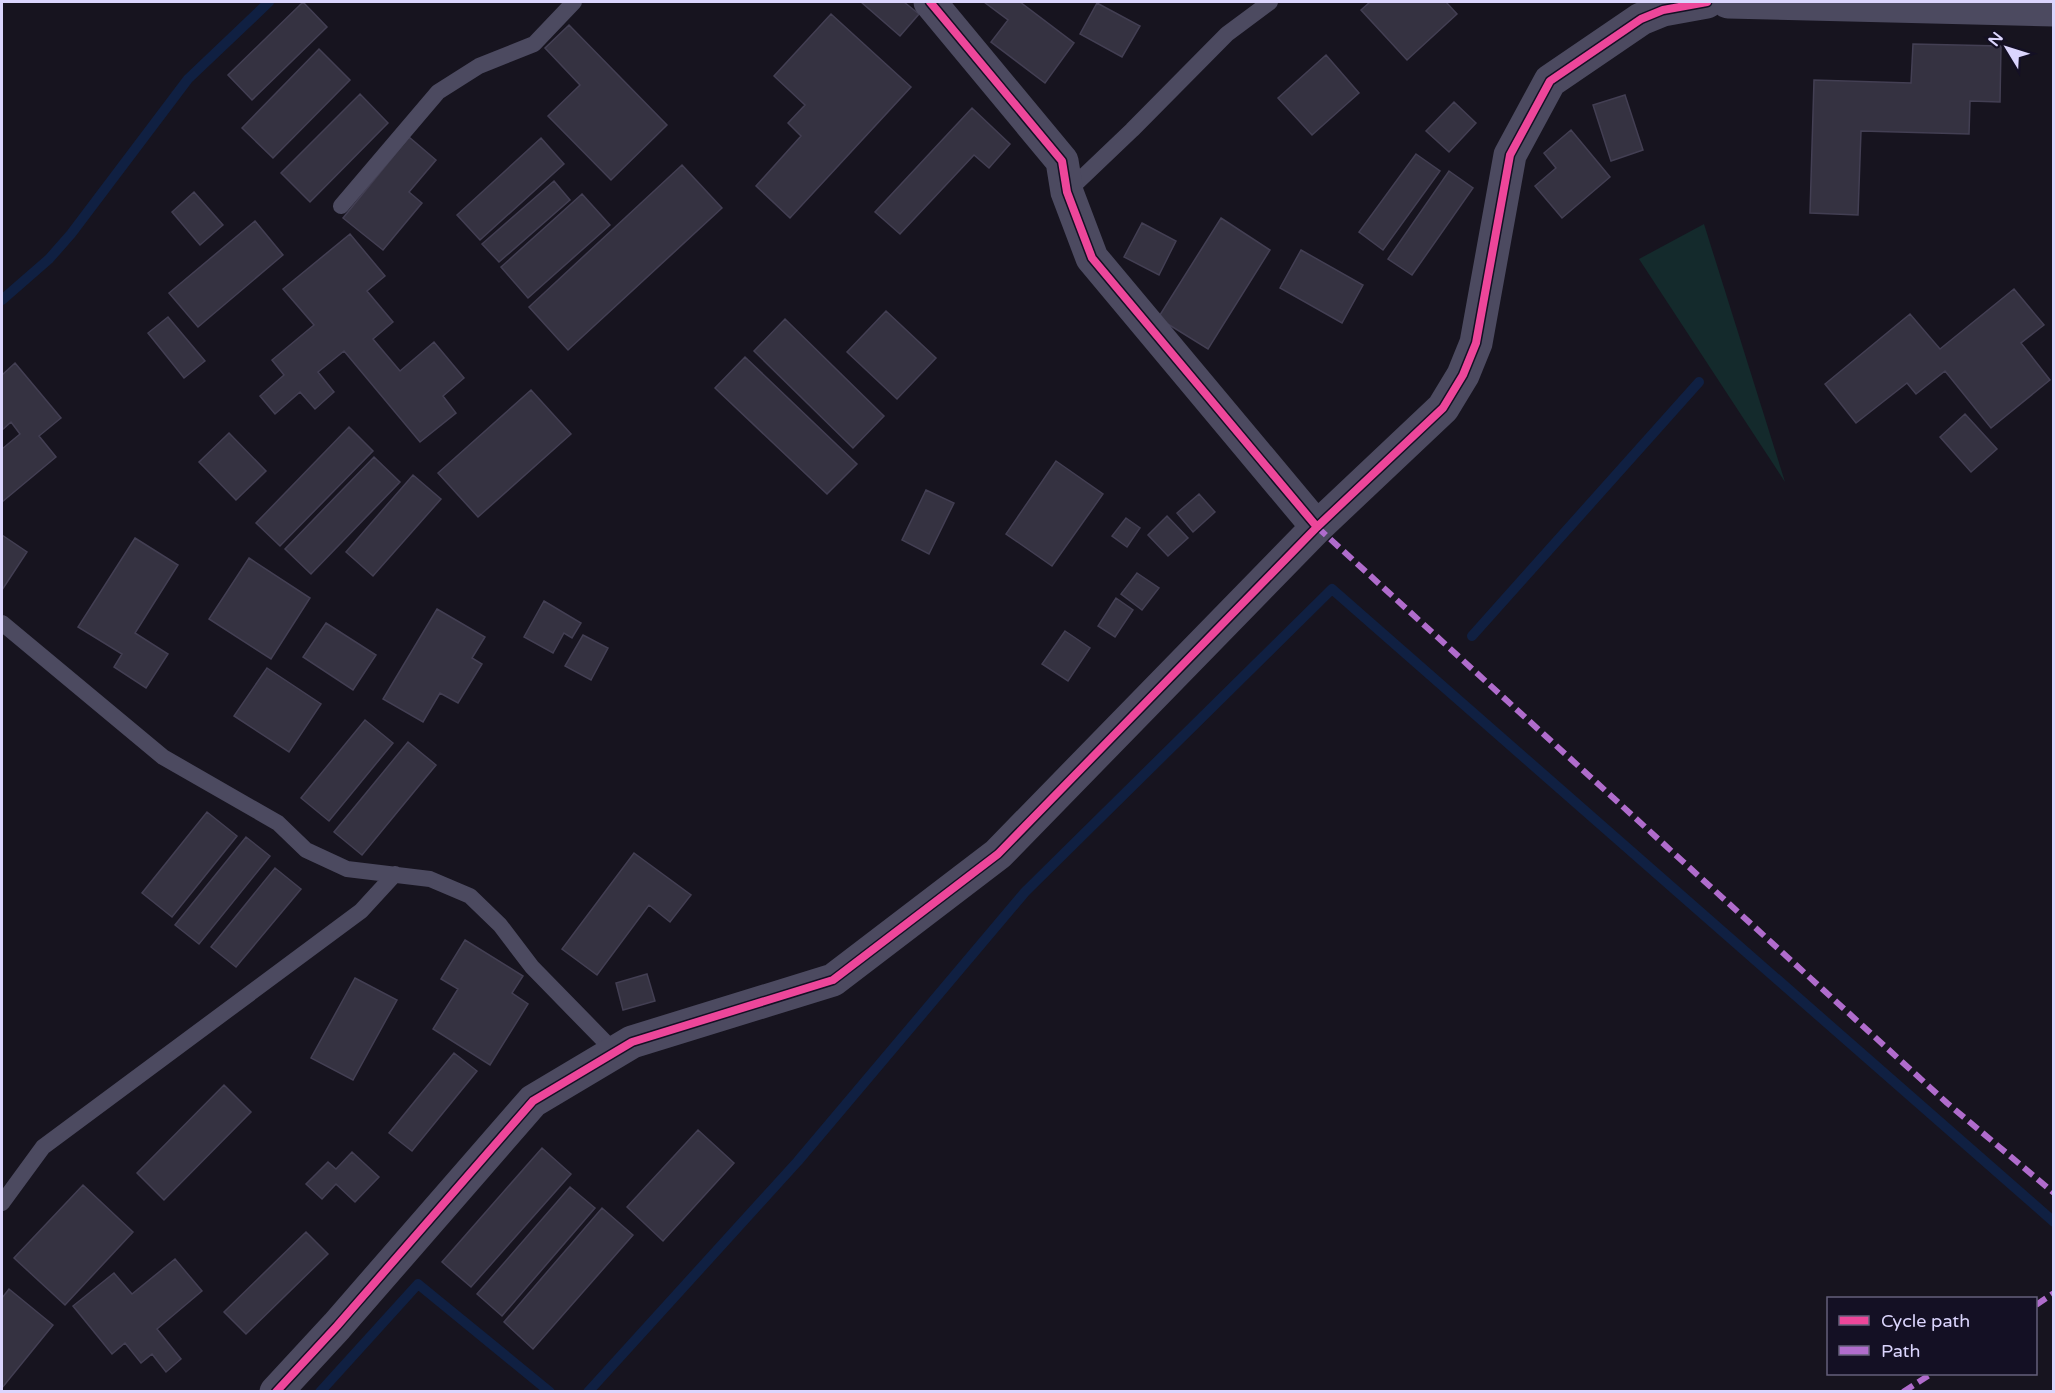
<svg xmlns="http://www.w3.org/2000/svg" width="2055" height="1393" font-family="'Varela Round',sans-serif">
	<style>
		.green { fill: #142a2c }
		.lines { fill: none; stroke-linecap: round; stroke-linejoin: round }
		.stream { stroke: #102042; stroke-width: 10 }
		.building { fill: #353241; stroke: #433f53; stroke-width: 1.5 }
		.lane { stroke: #4c4a60; stroke-width: 16 }
		.street { stroke: #4c4a60; stroke-width: 33 }
		.quiet { stroke: #b06ccc; stroke-width: 6; stroke-dasharray: 12 6; stroke-linecap: butt }
		.cycleway-casing { stroke: #141024; stroke-width: 11 }
		.cycleway { stroke: #ed469a; stroke-width: 8 }
	</style>
	<rect width="100%" height="100%" fill="#17141f"/>
	<!-- green -->
	<path class="green" d="M1704 224 1785 482 1639 259Z"/>
	<g class="lines">
		<!-- stream -->
		<path class="stream" d="M2 300 49 259 71 234 188 79 269 2
			M1472 636 1699 382
			M320 1392 418 1284 550 1392
			M588 1392 798 1161 1025 892 1332 589 2054 1222"/>
	</g>
	<!-- building -->
	<path class="building" d="M303 2 327 27 252 100 228 75Z
		M861 2H904L919 14 900 36Z
		M984 2H1020L1074 43 1045 83 991 42 1008 20Z
		M1370 2H1446L1457 14 1407 60 1361 10Z
		M1097 3 1140 26 1122 57 1080 34Z
		M831 14 911 87 790 218 756 186 801 136 788 123 805 105 774 76Z
		M569 25 667 125 611 180 548 116 580 85 545 48Z
		M1913 44 2001 46 2000 102 1970 101 1969 134 1861 131 1858 215 1810 213 1814 80 1911 83Z
		M319 49 350 80 273 158 242 128Z
		M1326 55 1359 93 1312 135 1278 98Z
		M360 94 388 123 310 202 281 173Z
		M1625 95 1643 150 1611 161 1593 105Z
		M1454 102 1476 123 1449 152 1426 131Z
		M972 108 1010 144 989 168 974 155 900 234 875 212Z
		M1571 130 1610 177 1562 218 1535 186 1556 168 1544 153Z
		M409 137 436 160 409 192 422 203 383 250 343 218Z
		M541 138 564 164 480 240 457 215Z
		M1416 154 1440 171 1383 250 1359 232Z
		M682 165 722 208 568 350 529 307Z
		M1449 171 1473 188 1412 275 1388 259Z
		M554 181 570 200 499 262 482 244Z
		M194 192 223 225 200 245 172 212Z
		M582 194 610 225 528 298 501 267Z
		M1221 218 1270 250 1208 349 1158 318Z
		M255 221 283 255 198 327 169 293Z
		M1142 223 1176 241 1159 275 1124 257Z
		M350 234 385 276 367 291 393 322 373 339 400 371 434 342 464 378 443 396 456 413 420 442 344 351 318 372 334 392 315 409 300 392 275 414 260 396 284 375 272 360 314 325 283 289Z
		M1301 250 1363 285 1342 323 1280 288Z
		M2014 289 2044 325 2021 343 2050 380 1991 428 1945 371 1916 394 1907 383 1856 423 1825 384 1910 314 1940 349Z
		M886 311 936 358 897 399 847 352Z
		M168 317 205 361 184 378 148 333Z
		M785 319 884 416 853 448 754 351Z
		M745 357 857 464 827 494 715 388Z
		M15 363 61 418 39 436 56 457 2 502V449L20 434 11 422 2 430V375Z
		M531 390 571 434 478 517 438 473Z
		M1965 414 1997 449 1971 472 1940 437Z
		M349 427 373 451 280 546 256 523Z
		M229 433 266 471 236 500 199 462Z
		M374 457 400 482 311 574 285 549Z
		M1056 461 1103 494 1052 566 1006 534Z
		M413 475 441 499 373 576 346 552Z
		M926 490 954 503 929 554 902 540Z
		M1199 494 1215 512 1193 532 1177 513Z
		M1167 516 1188 538 1168 556 1148 535Z
		M1126 518 1140 528 1127 547 1112 536Z
		M2 535 27 552 2 590Z
		M135 538 178 565 135 633 168 654 146 688 114 667 122 654 78 627Z
		M249 558 310 598 271 659 209 619Z
		M1137 573 1159 588 1142 610 1121 594Z
		M1116 598 1133 610 1115 637 1098 626Z
		M544 601 581 623 572 638 564 633 553 653 524 637Z
		M437 609 485 637 472 658 482 664 458 703 440 693 423 722 383 699Z
		M326 623 376 655 353 690 303 657Z
		M1065 631 1090 648 1068 681 1042 664Z
		M583 635 608 648 591 680 565 666Z
		M267 668 321 704 289 752 234 716Z
		M365 720 393 743 329 821 301 798Z
		M408 742 436 765 362 855 334 832Z
		M207 812 237 836 172 917 142 893Z
		M246 837 270 856 199 944 175 925Z
		M634 853 691 895 670 922 649 905 597 975 562 949Z
		M275 868 301 889 236 967 211 947Z
		M465 940 523 976 512 993 528 1004 490 1065 433 1029 458 989 441 979Z
		M647 974 655 1001 623 1010 616 983Z
		M355 978 397 1000 353 1080 311 1058Z
		M454 1053 477 1071 412 1151 389 1133Z
		M224 1085 251 1112 164 1200 137 1173Z
		M698 1130 734 1163 663 1241 627 1207Z
		M542 1148 571 1174 471 1287 442 1262Z
		M352 1152 379 1177 355 1202 336 1184 322 1199 306 1184 328 1162 336 1169Z
		M83 1185 133 1232 65 1305 14 1258Z
		M570 1187 595 1208 502 1316 477 1294Z
		M602 1208 633 1235 533 1349 504 1322Z
		M306 1232 328 1254 246 1334 224 1312Z
		M175 1259 202 1291 157 1329 181 1359 166 1372 152 1354 141 1363 125 1343 112 1354 73 1306 114 1273 132 1294Z
		M9 1289 53 1325 2 1388V1298Z"/>
	<g class="lines">
		<!-- lane -->
		<path class="lane" d="M1067 192 1132 130 1227 34 1270 2
			M341 206 438 92 479 66 534 44 574 2
			M2 623 163 757 278 823 306 850 347 869 430 879 470 896 500 925 532 967 615 1052
			M2 1203 43 1147 361 911 395 874"/>
		<!-- street -->
		<path class="street" d="M930 2 1062 161 1067 192 1092 258 1317 527
			M1728 2 2054 10
			M276 1392 337 1326 533 1101 632 1042 833 980 998 854 1317 527 1443 408 1463 375 1476 343 1510 155 1550 81 1641 19 1663 10 1707 2"/>
		<!-- quiet -->
		<path class="quiet" d="M1317 527 1947 1103 2054 1193
			M2036 1305 2054 1293
			M1903 1392 1931 1374"/>
		<defs>
			<path id="cycleway" d="M930 2 1062 161 1067 192 1092 258 1317 527
				M276 1392 337 1326 533 1101 632 1042 833 980 998 854 1317 527 1443 408 1463 375 1476 343 1510 155 1550 81 1641 19 1663 10 1707 2"/>
		</defs>
		<!-- cycleway casing -->
		<use href="#cycleway" class="cycleway-casing"/>
		<!-- cycleway -->
		<use href="#cycleway" class="cycleway"/>
	</g>
	<!-- border -->
	<rect width="2055" height="1393" fill="none" stroke="#dbd5fd" stroke-width="6"/>
	<!-- legend -->
	<rect x="1827" y="1297" width="210" height="78" fill="#141024" stroke="#645f7b" stroke-width="1.5"/>
	<rect x="1839" y="1316" width="30" height="9" fill="#ed469a" stroke="#645f7b" stroke-width="1.5"/>
	<text x="1881" y="1327" font-size="18" fill="#dbd5fd">Cycle path</text>
	<rect x="1839" y="1346" width="30" height="9" fill="#b06ccc" stroke="#645f7b" stroke-width="1.5"/>
	<text x="1881" y="1357" font-size="18" fill="#dbd5fd">Path</text>
	<!-- north arrow -->
	<g transform="translate(2007 48) rotate(308)" stroke="#141024" stroke-width="4.5" paint-order="stroke">
	<path d="M0-4.5L10 22L0 15L-10 22Z" fill="#dbd5fd"/>
	<text y="-9" font-size="16" font-weight="bold" text-anchor="middle" fill="#dbd5fd">N</text>
	</g>
</svg>
